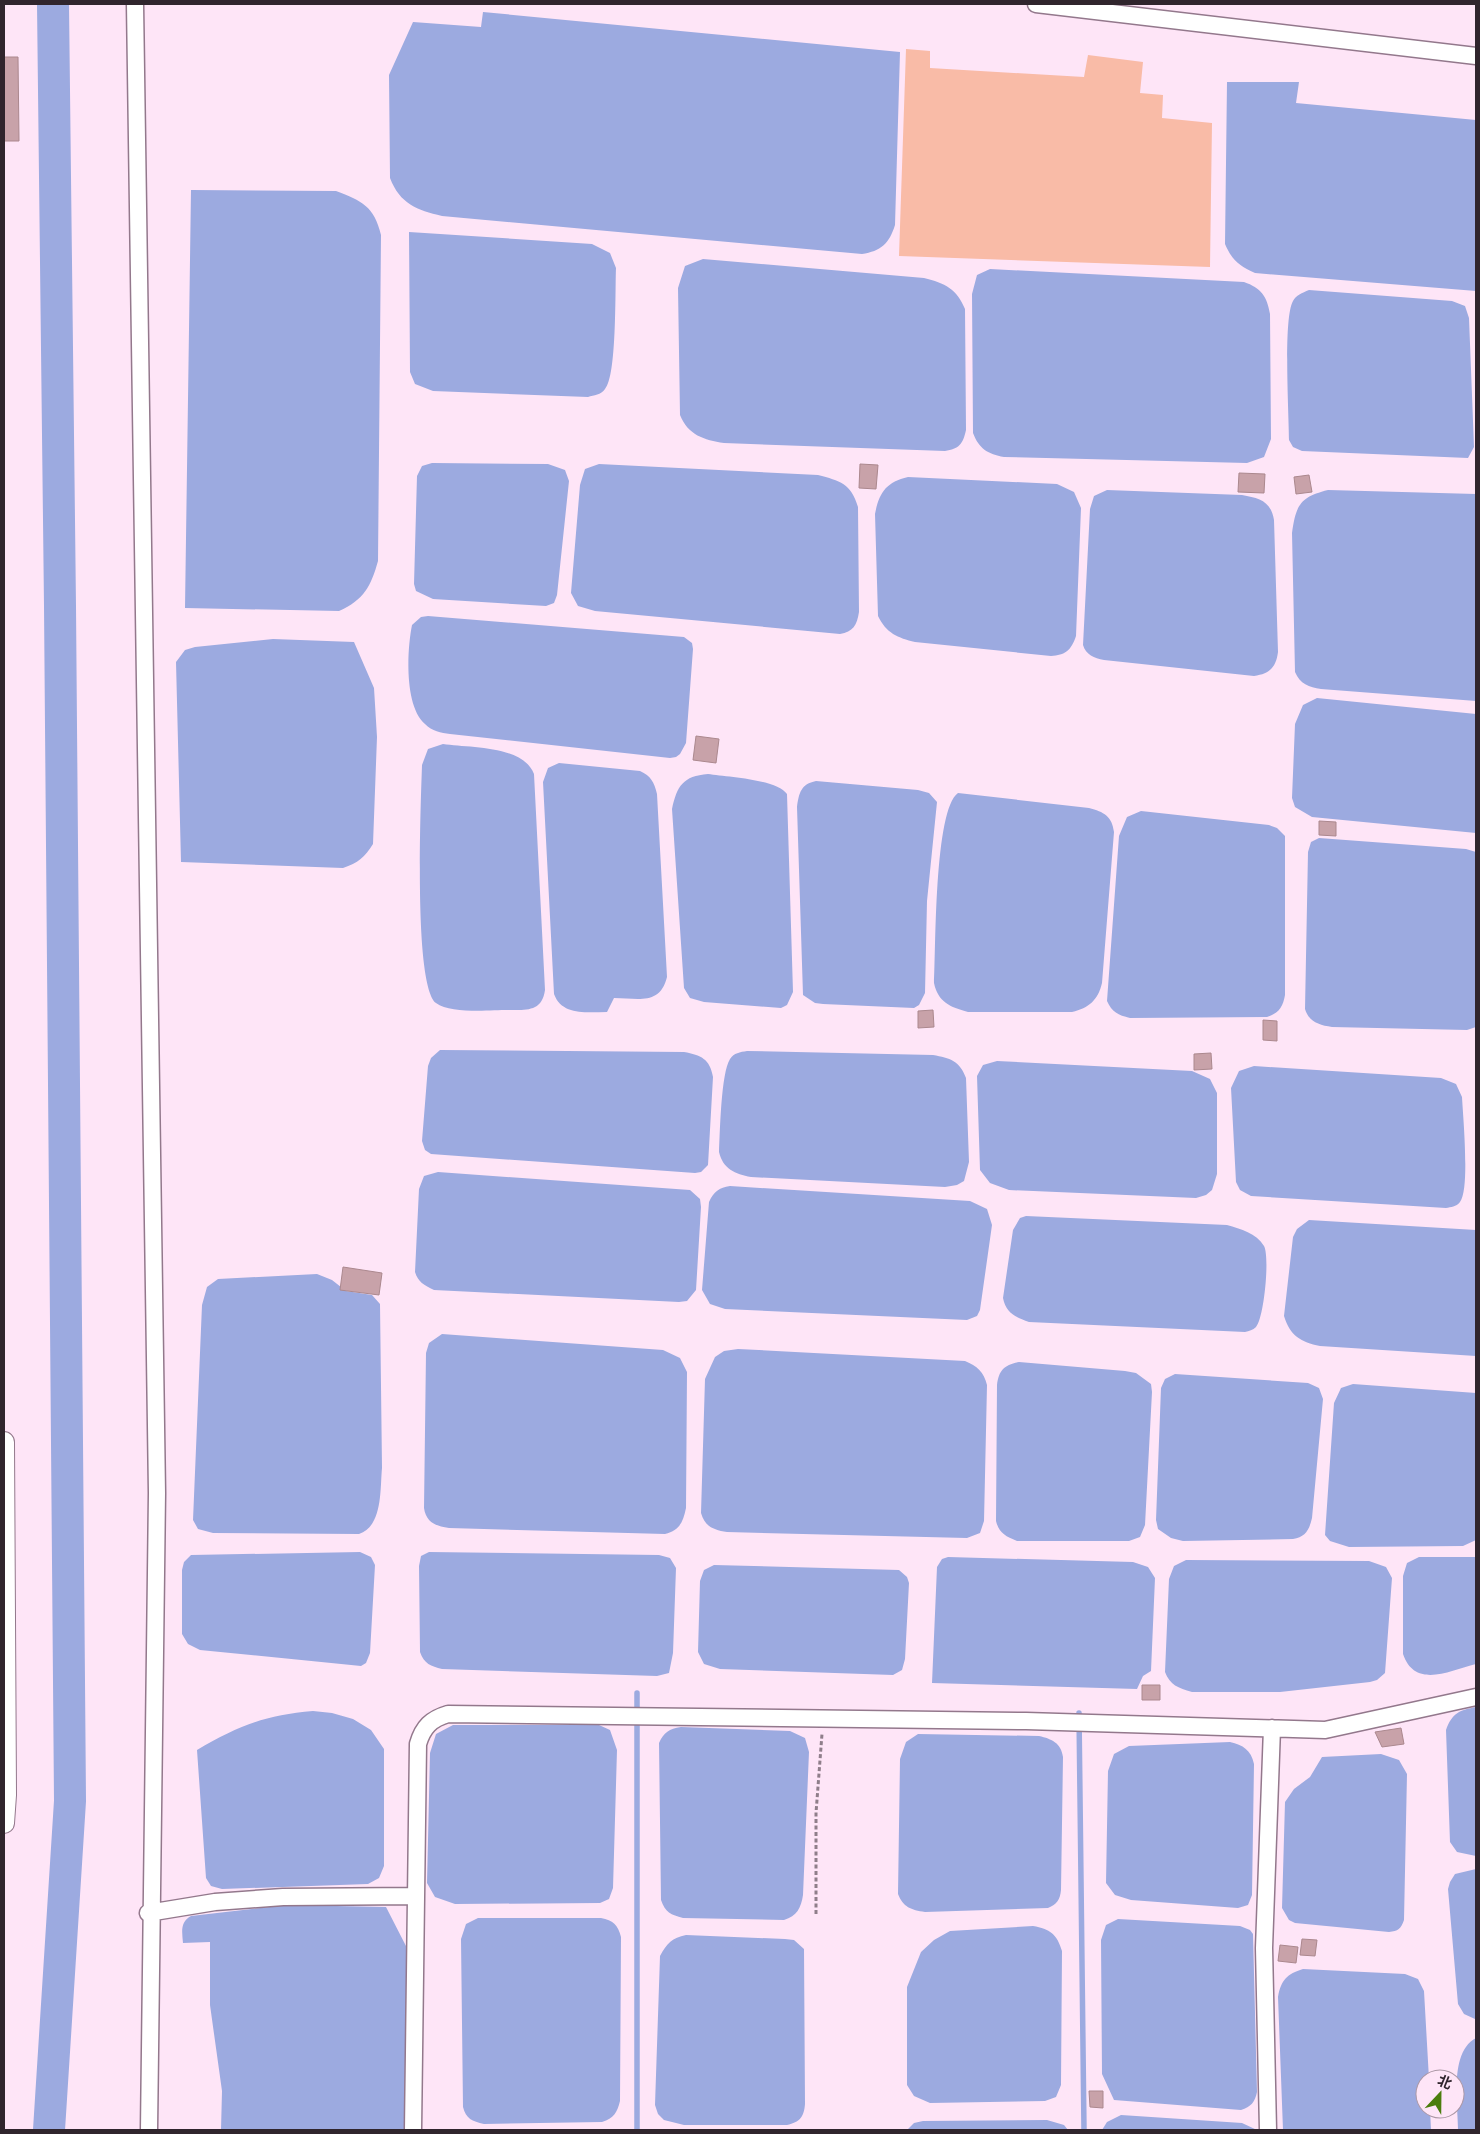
<svg xmlns="http://www.w3.org/2000/svg" width="1480" height="2134" font-family="'Work Sans','Noto Sans SC',sans-serif">
	<style>
		.green { fill: #f9bba7 }
		.water { fill: #9caae0 }
		.lines { fill: none; stroke-linecap: round; stroke-linejoin: round }
		.stream { stroke: #9caae0; stroke-width: 5.5 }
		.river { stroke: #9caae0; stroke-width: 32 }
		.building { fill: #c8a2a9; stroke: #ab888e }
		.minor-casing { stroke: #93788c; stroke-width: 19 }
		.tertiary-casing { stroke: #93788c; stroke-width: 22 }
		.path { stroke: #8f7e8a; stroke-width: 3; stroke-dasharray: 4 2.5; stroke-linecap: butt }
		.minor { stroke: #fff; stroke-width: 16 }
		.tertiary { stroke: #fff; stroke-width: 20 }
	</style>
	<rect width="100%" height="100%" fill="#fee5f7"/>
	<!-- green -->
	<path class="green" d="M906 49 930 51V68L1084 77 1088 55 1143 62 1140 93 1163 95 1162 118 1212 123 1210 267 899 256Z"/>
	<!-- water -->
	<path class="water" d="M483 12 900 52 895 225C889 244 881 251 862 254L442 216C417 210 400 204 390 178L389 75 413 22 481 27Z
		M1227 82H1299L1296 103 1476 120V291L1255 273C1239 266 1232 260 1225 244Z
		M191 190 336 191C362 201 374 206 381 235L378 561C371 586 364 600 339 611L185 608Z
		M409 232 592 244 610 253 616 268C615 290 617 376 605 389 601 395 594 395 588 397L433 391 415 384 410 372Z
		M703 259 924 278C945 283 957 289 965 309L966 430C963 444 959 449 945 451L724 443C704 440 688 435 680 415L678 288 685 266Z
		M990 269 1244 282C1261 288 1267 296 1270 314L1271 439 1264 457 1247 463 1004 457C988 454 979 449 973 433L972 294 977 275Z
		M1309 290 1452 301 1465 306 1469 318 1474 447 1468 458 1302 451 1293 447 1289 440C1289 415 1283 318 1293 301 1296 295 1302 293 1309 290Z
		M432 463 548 464 565 470 569 481 557 595 554 603 546 606 433 599 416 591 414 584 417 476 422 466Z
		M599 464 818 475C840 481 851 483 858 507L859 612C857 625 853 632 840 634L595 611 578 606 571 593 580 485 585 469Z
		M908 477 1057 484 1074 492 1081 508 1076 636C1071 651 1065 655 1051 656L915 642C898 638 886 633 878 616L875 514C879 493 886 482 908 477Z
		M1107 490 1242 495C1259 498 1271 501 1274 520L1278 652C1276 668 1269 674 1254 676L1104 660C1094 658 1086 655 1083 645L1090 509 1094 496Z
		M1328 490 1476 494V701L1321 689C1309 687 1300 684 1295 672L1292 533C1296 505 1300 497 1328 490Z
		M428 616 684 637 692 643 693 649 686 743 680 754 676 757 670 758 450 734C441 733 432 731 425 724 404 706 407 650 412 625L421 617Z
		M273 639 354 642 374 688 377 737 373 844C365 857 358 863 343 868L181 862 176 662 185 650 195 647Z
		M1317 698 1476 714V833L1312 817 1295 807 1292 798 1295 724 1303 705Z
		M443 744C469 748 523 745 534 774L545 990C542 1012 526 1010 508 1010 490 1010 451 1014 436 1003 413 984 421 801 422 765L428 749Z
		M559 763 640 771C651 776 654 782 657 794L667 977C660 1006 637 998 614 998L607 1012C587 1012 562 1016 554 994L543 782 548 768Z
		M708 774C727 777 776 779 787 794L793 992 787 1005 781 1008 704 1002 690 998 684 988 672 809C677 786 683 776 708 774Z
		M816 781 918 790 929 793 937 802 927 901 925 993 919 1005 914 1008 823 1004 815 1003 803 995 797 807C799 793 801 784 816 781Z
		M958 793 1089 808C1104 812 1112 816 1114 832L1102 983C1098 1000 1089 1008 1072 1012H968C950 1007 938 1002 934 983 936 950 934 810 958 793Z
		M1141 811 1269 825 1277 828 1285 836V995C1283 1007 1279 1013 1267 1017L1130 1018C1118 1015 1112 1012 1107 1001L1119 836 1127 817Z
		M1319 838 1466 849 1476 852V1027L1467 1030 1332 1027C1319 1025 1309 1022 1305 1009L1308 852 1311 842Z
		M440 1050 684 1052C701 1055 710 1059 713 1077L708 1165 701 1172 695 1173 431 1154 425 1150 422 1141 428 1066 431 1058Z
		M747 1051 933 1055C950 1058 960 1061 966 1078L969 1162 964 1181 957 1185 945 1187 751 1177C735 1174 723 1169 719 1152 720 1132 721 1073 730 1059 734 1053 740 1052 747 1051Z
		M997 1061 1192 1071 1210 1079 1217 1093V1174L1212 1190 1206 1195 1196 1198 1009 1190 990 1183 980 1170 977 1076 983 1065Z
		M1254 1066 1441 1078 1456 1084 1462 1097C1463 1116 1470 1189 1460 1202 1456 1207 1451 1207 1446 1208L1251 1196 1240 1190 1236 1182 1231 1088 1239 1071Z
		M438 1172 690 1190 700 1199 701 1207 696 1290 687 1301 679 1302 434 1290C424 1285 418 1282 415 1272L419 1189 424 1176Z
		M730 1186 970 1201 987 1209 992 1225 980 1310 977 1316 967 1320 725 1309 710 1304 702 1290 709 1202C714 1191 719 1188 730 1186Z
		M1026 1216 1227 1225C1241 1229 1256 1233 1264 1246 1270 1257 1264 1318 1256 1327 1253 1330 1249 1331 1245 1332L1029 1322C1015 1317 1006 1313 1003 1298L1013 1230 1020 1218Z
		M1309 1220 1476 1230V1356L1320 1346C1301 1342 1290 1336 1284 1316L1293 1237 1297 1229Z
		M317 1274 332 1280 346 1291 372 1295 380 1304 382 1468C380 1489 383 1526 359 1534L213 1533 198 1529 193 1520 202 1305 207 1287 218 1279Z
		M442 1334 663 1350 680 1358 687 1372 686 1508C683 1522 680 1530 665 1534L449 1528C435 1526 426 1522 424 1508L426 1353 429 1343Z
		M738 1349 965 1361C977 1366 984 1372 987 1385L984 1521 980 1533 967 1538 727 1532C714 1530 705 1527 701 1513L705 1379 715 1357 724 1351Z
		M1019 1362 1125 1371 1136 1373 1151 1384 1152 1392 1145 1525 1140 1537 1129 1541H1017C1005 1536 999 1533 996 1521L997 1385C999 1370 1004 1365 1019 1362Z
		M1175 1374 1308 1383 1319 1388 1323 1399 1312 1518C1309 1531 1305 1537 1293 1539L1183 1541 1171 1538 1158 1529 1156 1520 1161 1388 1165 1379Z
		M1353 1384 1476 1393V1540L1463 1546 1349 1547 1330 1541 1325 1535 1334 1403 1341 1388Z
		M360 1552 371 1557 375 1565 370 1653 366 1663 361 1666 200 1650 188 1644 182 1634V1570L184 1562 191 1555Z
		M429 1552 659 1555 670 1558 676 1568 673 1653 669 1673 657 1676 442 1669C431 1666 424 1664 420 1652L419 1566 421 1556Z
		M948 1557 1133 1562 1148 1567 1155 1578 1151 1671 1143 1676 1137 1689 932 1683 937 1567 942 1559Z
		M1419 1557H1476V1664C1449 1671 1415 1689 1403 1654V1576L1407 1563Z
		M1186 1560 1369 1561 1386 1567 1392 1578 1385 1673 1377 1680 1370 1682 1280 1692H1192C1178 1688 1170 1685 1165 1672L1169 1579 1174 1566Z
		M714 1565 899 1570 907 1577 909 1583 905 1659 902 1670 893 1675 720 1669 704 1664 698 1652 700 1581 704 1570Z
		M1476 1707V1856L1457 1852 1450 1842 1446 1730C1452 1713 1460 1710 1476 1707Z
		M313 1711 332 1713 353 1719 371 1730 384 1749V1866L379 1878 368 1884 222 1889 211 1886 206 1878 197 1750C238 1726 265 1715 313 1711Z
		M453 1725H599L610 1730 617 1750 613 1888 609 1899 600 1903 455 1904 435 1897 427 1883 430 1753 436 1734Z
		M681 1727 790 1731 805 1738 809 1752 803 1895C801 1908 797 1916 784 1920L683 1918C671 1915 665 1912 661 1900L659 1743C664 1732 669 1729 681 1727Z
		M918 1734 1039 1736C1052 1739 1061 1743 1063 1757L1061 1890C1060 1900 1057 1904 1048 1908L925 1912C911 1910 903 1907 898 1894L900 1759 906 1742Z
		M1230 1742C1243 1745 1251 1750 1254 1764L1252 1895 1248 1905 1238 1908 1131 1900 1115 1895 1106 1883 1108 1771 1114 1754 1129 1746Z
		M1381 1754 1399 1760 1407 1774 1404 1920C1401 1929 1398 1931 1389 1932L1295 1923 1289 1920 1282 1908 1285 1802 1294 1789 1310 1777 1322 1757Z
		M1476 1869V2019H1475L1464 2014 1458 2004 1448 1889 1450 1882 1455 1874Z
		M287 1905 386 1907 407 1948 408 2130H221L222 2091 210 2005V1942L183 1943C182 1932 180 1922 191 1916Z
		M478 1918H601C613 1920 618 1925 621 1937L620 2101C617 2113 614 2118 602 2122L484 2124C472 2121 466 2119 463 2107L461 1939 466 1924Z
		M1118 1919 1240 1926 1250 1930 1253 1934 1257 2092C1255 2102 1251 2107 1241 2110L1114 2100 1102 2074 1101 1940 1106 1925Z
		M1033 1926C1050 1929 1057 1934 1062 1951L1061 2085 1056 2097 1045 2101 930 2103 914 2096 907 2085V1987L921 1952 934 1940 950 1931Z
		M686 1935 785 1939 794 1940 804 1949 805 2104C804 2117 800 2122 787 2125H684L664 2120 658 2114 655 2105 660 1956C667 1943 672 1938 686 1935Z
		M1303 1969 1405 1974 1418 1979 1424 1991 1429 2079H1425V2109H1430L1431 2130H1283L1278 1997C1281 1980 1287 1974 1303 1969Z
		M1476 2038V2130H1458C1458 2104 1449 2052 1476 2038Z
		M1121 2115 1242 2123 1257 2130H1102L1107 2122Z
		M1047 2120 1064 2125 1068 2130H907L914 2123 923 2121Z"/>
	<g class="lines">
		<!-- stream -->
		<path class="stream" d="M1079 1713 1084 2130
			M637 2130V1693"/>
		<!-- river -->
		<path class="river" d="M49 2130 70 1801 60 606 53 4"/>
	</g>
	<!-- building -->
	<path class="building" d="M4 57H18L19 141H4Z
		M860 464 878 465 876 489 859 488Z
		M1239 473 1265 474 1264 493 1238 492Z
		M1309 475 1312 492 1296 494 1294 477Z
		M696 736 719 739 716 763 693 760Z
		M1319 821 1336 822V836L1319 835Z
		M933 1010 934 1027 918 1028V1011Z
		M1263 1020 1277 1021V1041L1263 1040Z
		M1211 1053 1212 1069 1194 1070V1054Z
		M343 1267 382 1273 379 1295 340 1290Z
		M1142 1685H1160V1700H1142Z
		M1401 1728 1404 1744 1382 1747 1375 1732Z
		M1302 1939 1317 1940 1315 1956 1300 1955Z
		M1280 1945 1298 1947 1296 1963 1278 1961Z
		M1089 2091H1103V2108L1090 2107Z"/>
	<g class="lines">
		<defs>
			<path id="minor" d="M135 4 157 1493 149 2130
				M1036 4 1476 56
				M148 1913 215 1902 283 1897 416 1896
				M413 2130 418 1744C423 1727 431 1719 448 1714L1026 1721 1325 1730 1476 1697
				M1268 2130 1264 1948 1272 1728"/>
			<path id="tertiary" d="M4 1442 6 1795 4 1823"/>
		</defs>
		<!-- minor casing -->
		<use href="#minor" class="minor-casing"/>
		<!-- tertiary casing -->
		<use href="#tertiary" class="tertiary-casing"/>
		<!-- path -->
		<path class="path" d="M816 1914V1813L822 1734"/>
		<!-- minor -->
		<use href="#minor" class="minor"/>
		<!-- tertiary -->
		<use href="#tertiary" class="tertiary"/>
	</g>
	<!-- border -->
	<rect width="1480" height="2134" fill="none" stroke="#30252d" stroke-width="10"/>
	<!-- north arrow -->
	<g transform="translate(1440 2094) rotate(22)"><circle r="24" fill="#fee5f7" stroke="#ac98a6"/>
	<path d="M0-4L9 19L0 12L-9 19Z" fill="#4b7d0d"/>
	<text y="-8" font-size="14" font-weight="bold" text-anchor="middle" fill="#30252d">北</text>
	</g>
</svg>
